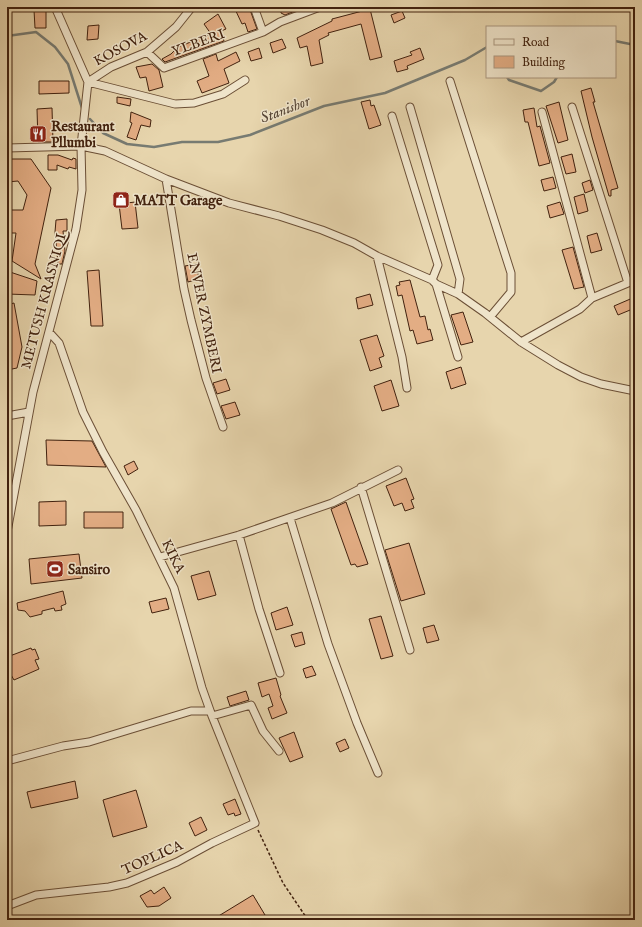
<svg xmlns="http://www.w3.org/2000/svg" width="642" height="927" font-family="'IM FELL English',serif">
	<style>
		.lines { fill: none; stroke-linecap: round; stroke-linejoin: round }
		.stream { stroke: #777b72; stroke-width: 2.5 }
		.building { fill: #e3ad84; stroke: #42220f }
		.minor-casing { stroke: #6b4f36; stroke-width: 9 }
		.path { stroke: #42220f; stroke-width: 1.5; stroke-dasharray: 3 2; stroke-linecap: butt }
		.minor { stroke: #efe4ca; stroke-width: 7 }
		.labels { text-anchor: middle; stroke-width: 3; stroke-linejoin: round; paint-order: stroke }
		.street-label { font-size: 14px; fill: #42220f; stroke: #efe4ca }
		.poi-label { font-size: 14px; font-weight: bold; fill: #42220f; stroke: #efe4ca; text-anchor: start }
		.water-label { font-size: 15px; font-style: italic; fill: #584738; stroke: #efe4ca }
	</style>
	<rect width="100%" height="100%" fill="#e7d5ad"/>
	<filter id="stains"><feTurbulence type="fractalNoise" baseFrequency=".005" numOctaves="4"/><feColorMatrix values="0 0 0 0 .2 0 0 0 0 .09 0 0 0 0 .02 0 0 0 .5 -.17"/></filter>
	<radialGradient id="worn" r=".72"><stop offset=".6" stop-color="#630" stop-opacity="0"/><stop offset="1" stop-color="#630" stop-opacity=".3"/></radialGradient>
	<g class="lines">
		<!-- stream -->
		<path class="stream" d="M7 36 36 32 55 47 68 64 82 108
			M615 41 635 45
			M507 77 509 80 541 91 554 82 557 77
			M90 119 103 133 127 144 154 147 182 142H218L250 135 324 106 385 93 465 60 487 47"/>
	</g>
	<!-- building -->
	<path class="building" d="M234 7H249L257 29 248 32 245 23 242 24Z
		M281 7H293L295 11 285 15 281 13Z
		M370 9 382 57 370 60 361 24 328 33 329 35 319 40 323 63 311 66 307 46 300 48 297 38 332 21V19Z
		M34 10H46V28H35Z
		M402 11 405 18 394 23 391 15Z
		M218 14 226 29 221 31 224 41 165 62 162 59 171 54 178 47 211 34 204 24Z
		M99 25 98 39 87 40 88 26Z
		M282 39 286 48 273 53 270 43Z
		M259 48 262 58 251 61 248 52Z
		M420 48 424 59 407 66 408 69 397 72 394 61 412 55 410 52Z
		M236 52 240 61 224 69 229 83 202 93 197 81 209 76 203 59 216 54 218 61Z
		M152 64 159 70 163 87 149 91 146 77 140 78 136 67Z
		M39 81H69V93L39 94Z
		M591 88 595 102H593L618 188 611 190V196H609L592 137 581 91Z
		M117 97 131 99 130 106 117 103Z
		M370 100 371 106 374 105 381 125 369 129 361 102Z
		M559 102 568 140 558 143 546 106Z
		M52 108 53 142H38L37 109Z
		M534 108 537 127 540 126 550 163 539 166 528 122H525L523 110Z
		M131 112 151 120 150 127 141 125 136 140 127 137 132 123 130 122Z
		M572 154 576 172 566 174 561 157Z
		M48 155H58L72 160 73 158 76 159V169L69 167 68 169 57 165V170H48Z
		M7 159H31L51 188 35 264 41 279 12 261 16 233H7V210H23L27 195 18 181 7 182Z
		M553 177 556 188 544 191 541 180Z
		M590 180 593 190 585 193 582 183Z
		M584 194 588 211 578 214 574 197Z
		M135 202 138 228 122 229 119 204Z
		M560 202 564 214 550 218 547 206Z
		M67 219V231H63L65 251 62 264H58L55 232 56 220Z
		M597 233 602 250 591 253 587 236Z
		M573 247 584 287 574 289 562 250Z
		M196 264 199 279 188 282 185 266Z
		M99 270 103 326H91L87 271Z
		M7 271 37 281 35 295 7 294Z
		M410 280 420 317 425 316 428 330 430 329 433 340 417 344 413 330 410 331 402 295 398 296 396 286 400 285 399 282Z
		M370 294 373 305 358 309 356 298Z
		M635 297V308L618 315 614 306Z
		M14 303 22 347 17 368 7 370V305Z
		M463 312 473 342 461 345 451 315Z
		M377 335 384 356 379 358 382 367 370 371 360 340Z
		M461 367 466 384 451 389 446 372Z
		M226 379 230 390 217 394 213 383Z
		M391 380 399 406 382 411 374 386Z
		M235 402 240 415 226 419 221 406Z
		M46 440 92 441 106 467 47 465Z
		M134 461 138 469 128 475 124 466Z
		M406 478 414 499 411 500 414 508 405 511 402 503 394 506 386 486Z
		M66 501V525L39 526V502Z
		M346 502 368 564 357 567 355 564 351 565 331 509Z
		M84 512H123V528H84Z
		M409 543 425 594 401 601 385 550Z
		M79 554 82 578 31 584 29 559Z
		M209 571 216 595 198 600 191 576Z
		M63 591 66 604 61 606 62 610 55 611 54 608 42 611V614L30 617 25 611 18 610 17 603Z
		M166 598 169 609 152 613 149 602Z
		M287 607 293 625 276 630 271 613Z
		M381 616 393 656 381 659 369 619Z
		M434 625 439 640 427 643 423 628Z
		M302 632 305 644 295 647 291 635Z
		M31 648 32 650 35 649 39 659 35 660 39 669 14 680 7 668V657Z
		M312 666 316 675 306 678 303 669Z
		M276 678 281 695 280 696 287 713 272 719 268 708 273 706 269 694 262 697 258 683Z
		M246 691 249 700 230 706 227 697Z
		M294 732 303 757 290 762 279 738Z
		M345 739 349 748 340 752 336 743Z
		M75 781 78 798 31 808 27 792Z
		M136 790 147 827 113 837 103 800Z
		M235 799 241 814 235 816 234 813 228 815 223 804Z
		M201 817 207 830 195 836 189 823Z
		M164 887 171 898 159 906 147 907 140 896 151 890 154 894Z
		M253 895 268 920H212Z"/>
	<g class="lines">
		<defs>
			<path id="minor" d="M55 7 88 82 175 104 194 103 223 94 245 80
				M254 7 263 32
				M147 52 164 68 263 32 280 22 320 7
				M450 81 511 273V292L490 317
				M410 107 460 279 458 294
				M572 107 628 283
				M542 112 592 298
				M392 116 438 265 432 280
				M7 148 81 146 105 151 166 179 229 203 279 216 322 230 354 243 377 256 432 280 436 284 458 294 485 313 521 342 558 365 581 377 601 384 635 391
				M166 179 184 289 191 320 206 378 223 427
				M377 256 402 357 407 388
				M436 284 458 357
				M49 332 59 343 83 412 103 452 136 510 174 588 202 688 212 716 251 705 263 731 279 751
				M521 342 580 309 592 298 635 280
				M7 416 29 412
				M361 487 410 650
				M290 518 328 644 357 723 378 773
				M7 532 33 392 76 229 82 190 81 146 88 82 111 67 147 52 176 27 192 7
				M239 535 259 609 280 673
				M160 557 239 535 332 503 398 470
				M7 761 63 746 89 742 191 711H210
				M7 906 36 895 109 887 127 883 177 862 212 843 255 823 212 716"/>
		</defs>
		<!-- minor casing -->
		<use href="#minor" class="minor-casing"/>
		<!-- path -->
		<path class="path" d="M258 830 283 883 308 920"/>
		<!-- minor -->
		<use href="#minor" class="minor"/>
	</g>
	<!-- icons -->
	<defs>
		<symbol id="restaurant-square" viewBox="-11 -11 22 22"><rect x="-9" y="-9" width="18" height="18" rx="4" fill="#8f2418" stroke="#efe4ca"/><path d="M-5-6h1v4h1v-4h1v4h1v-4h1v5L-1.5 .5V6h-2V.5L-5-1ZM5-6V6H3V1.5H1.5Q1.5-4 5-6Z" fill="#fff"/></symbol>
		<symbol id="shop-square" viewBox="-11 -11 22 22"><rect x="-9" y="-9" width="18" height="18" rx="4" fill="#8f2418" stroke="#efe4ca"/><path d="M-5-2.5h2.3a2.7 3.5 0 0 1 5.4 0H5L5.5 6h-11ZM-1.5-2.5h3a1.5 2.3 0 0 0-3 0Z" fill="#fff"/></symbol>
		<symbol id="stadium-square" viewBox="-11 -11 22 22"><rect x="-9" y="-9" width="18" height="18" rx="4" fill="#8f2418" stroke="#efe4ca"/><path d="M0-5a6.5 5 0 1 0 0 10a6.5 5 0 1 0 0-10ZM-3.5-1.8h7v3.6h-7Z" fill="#fff"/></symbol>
	</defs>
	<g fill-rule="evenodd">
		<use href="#restaurant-square" x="28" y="124" width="20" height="20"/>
		<use href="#shop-square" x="111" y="190" width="20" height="20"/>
		<use href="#stadium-square" x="45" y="559" width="20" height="20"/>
	</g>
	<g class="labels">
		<!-- street labels -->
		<g class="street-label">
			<text transform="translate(198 42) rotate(-20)" y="5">YLBERI</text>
			<text transform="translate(120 48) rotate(-28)" y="5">KOSOVA</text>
			<text transform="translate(43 301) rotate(-75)" y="5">METUSH KRASNIQI</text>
			<text transform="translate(205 313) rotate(78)" y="5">ENVER ZYMBERI</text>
			<text transform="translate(174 556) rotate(64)" y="5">KIKA</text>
			<text transform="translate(152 857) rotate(-24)" y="5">TOPLICA</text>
		</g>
		<!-- poi labels -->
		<g class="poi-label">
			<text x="51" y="131">Restaurant<tspan x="51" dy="16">Pllumbi</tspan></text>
			<text x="134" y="205">MATT Garage</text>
			<text x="68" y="574">Sansiro</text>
		</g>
		<!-- water labels -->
		<g class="water-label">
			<text transform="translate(285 109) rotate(-21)" y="5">Stanishor</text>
		</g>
	</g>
	<!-- margin -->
	<rect width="642" height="927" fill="none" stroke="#e7d5ad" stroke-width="24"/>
	<rect x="8" y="8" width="626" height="911" fill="none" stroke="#42220f" stroke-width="2"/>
	<rect x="12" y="12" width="618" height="903" fill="none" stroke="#42220f"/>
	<!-- legend -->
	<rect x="486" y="26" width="130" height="52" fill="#efe4ca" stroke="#aa967f"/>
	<rect x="494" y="39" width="20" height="6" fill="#efe4ca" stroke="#aa967f"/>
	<text x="522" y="46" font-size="12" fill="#42220f">Road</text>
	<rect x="494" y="56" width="20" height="12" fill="#e3ad84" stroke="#aa967f"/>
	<text x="522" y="66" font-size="12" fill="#42220f">Building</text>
	<rect width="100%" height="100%" filter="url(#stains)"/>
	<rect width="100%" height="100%" fill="url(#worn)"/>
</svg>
